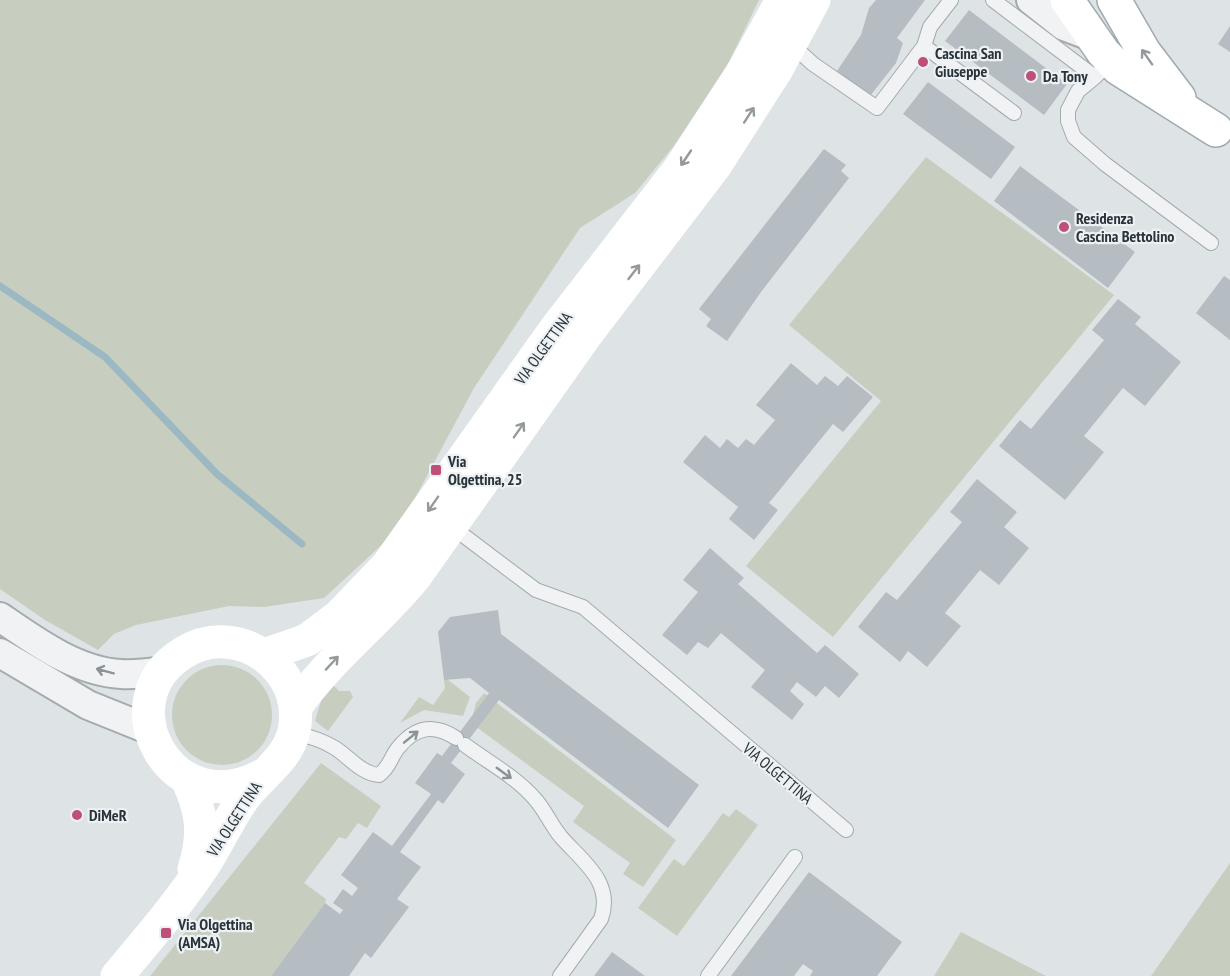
<svg xmlns="http://www.w3.org/2000/svg" width="1230" height="976" font-family="'PT Sans Narrow',sans-serif">
	<style>
		.green { fill: #c7cec0 }
		.lines { fill: none; stroke-linecap: round; stroke-linejoin: round }
		.stream { stroke: #9cb8c2; stroke-width: 7 }
		.building { fill: #b6bdc2 }
		.lane-casing { stroke: #a4abae; stroke-width: 16 }
		.street-casing { stroke: #a4abae; stroke-width: 32 }
		.primary-casing { stroke: #9eaab0; stroke-width: 36 }
		.lane { stroke: #f0f2f4; stroke-width: 14 }
		.street { stroke: #f0f2f4; stroke-width: 28 }
		.secondary { stroke: #fff; stroke-width: 33 }
		.primary { stroke: #fff; stroke-width: 33 }
		.oneway { stroke: #94999c }
		.oneway2 { stroke: #8c9297 }
		.poi-dot { fill: #be4f7b; stroke: #edf1f3; stroke-width: 2 }
		.labels { text-anchor: middle; stroke-width: 4.5; stroke-linejoin: round; paint-order: stroke }
		.poi-label { font-size: 16px; font-weight: bold; fill: #29333a; stroke: #edf1f3; text-anchor: start }
		.street-label { font-size: 16px; fill: #29333a; stroke: #edf1f3 }
	</style>
	<rect width="100%" height="100%" fill="#dee3e5"/>
	<!-- green -->
	<path class="green" d="M0 0H759L725 70 673 147 635 193 580 228 474 388 398 530 324 598 264 607 229 606 136 625 114 634 98 650 45 620 0 589Z
		M926 157 1114 295 833 637 746 566 881 401 789 325Z
		M172 715a50 50 0 1 1 100 0a50 50 0 1 1-100 0Z
		M447 679 470 697 463 716 424 710 400 723 419 697 433 705 445 688 444 680Z
		M332 684 339 691H350L353 697 328 731 315 721 321 701Z
		M484 693 676 840 643 887 623 874 630 863 573 822 584 806 471 723 476 703Z
		M321 763 381 806 367 828 358 823 346 839 339 837 304 883 326 899 325 903 271 976H150Z
		M736 809 758 825 677 936 638 908 674 859 684 866 723 813 729 817Z
		M1230 863V976H1151Z
		M961 932 1046 976H934Z"/>
	<g class="lines">
		<!-- stream -->
		<path class="stream" d="M0 286 105 357 217 474 302 544"/>
	</g>
	<!-- building -->
	<path class="building" d="M876 0H925L897 38 903 43 896 63 870 96 837 71 861 35 869 8Z
		M969 10 1067 84 1044 115 945 41Z
		M1230 26V52L1218 44Z
		M928 82 1015 147 991 179 903 114Z
		M824 149 846 165 841 171 849 178 761 292 727 341 706 326 711 319 699 309Z
		M1020 166 1135 252 1108 288 994 201Z
		M1224 276 1230 280V340L1196 313Z
		M1118 299 1141 317 1135 324 1181 362 1145 406 1123 388 1084 436 1104 452 1065 500 999 446 1020 420 1031 429 1104 340 1092 330Z
		M791 363 817 385 825 376 838 386 847 376 873 397 843 432 833 424 769 503 778 510 754 540 729 519 738 507 683 462 705 435 720 448 727 439 738 448 746 439 754 445 775 420 756 405Z
		M977 479 1017 512 1004 527 1029 548 999 585 980 570 945 613 961 626 927 667 908 651 900 662 858 627 886 592 897 600 962 522 950 512Z
		M710 548 744 578 738 584 817 653 825 645 859 674 839 698 825 686 816 697 797 682 790 691 804 704 792 720 751 687 765 670 721 633 708 648 698 642 687 655 662 635 698 592 683 580Z
		M498 610 501 634 699 785 668 828 499 700 451 763 465 774 443 804 438 800 400 852 421 867 397 899 409 907 371 958 365 953 349 976H271L325 903 340 914 343 910 333 903 343 889 352 896 358 888 341 875 373 832 392 846 431 794 415 783 437 753 442 756 489 693 470 678 444 680 438 632 450 617Z
		M809 872 902 942 877 976H810L813 971 803 964 794 976H731Z
		M612 952 645 976H594Z"/>
	<g class="lines">
		<defs>
			<path id="lane" d="M993 0 1095 77 1101 71
				M791 44 813 64 877 108 924 46 930 27 951 0
				M924 46 1014 113
				M1095 77 1078 91 1068 110V121L1074 137 1105 164 1211 243
				M451 526 536 590 583 607 846 830
				M294 733C309 736 322 740 335 748 349 757 362 774 379 775 390 767 390 758 398 748 415 727 433 723 456 738
				M465 745C488 762 516 777 535 799 545 810 551 825 561 837 582 861 614 882 601 919L560 976
				M708 976 795 857"/>
			<path id="street" d="M1031 0 1064 26 1093 37
				M0 617C35 641 77 672 121 674 135 675 149 673 163 671
				M0 653 88 705 150 730"/>
			<path id="primary" d="M1067 0 1103 52 1118 68 1216 130
				M1114 0 1144 52 1179 98"/>
		</defs>
		<!-- lane casing -->
		<use href="#lane" class="lane-casing"/>
		<!-- street casing -->
		<use href="#street" class="street-casing"/>
		<!-- primary casing -->
		<use href="#primary" class="primary-casing"/>
		<!-- lane -->
		<use href="#lane" class="lane"/>
		<!-- street -->
		<use href="#street" class="street"/>
		<!-- secondary -->
		<path class="secondary" d="M264 655 307 640 339 616 387 566 556 328 680 168 743 71 782 0
			M295 708C329 659 377 623 415 577L586 335 715 166 777 69 814 0
			M187 779C202 811 205 834 194 869
			M117 976C148 939 180 902 206 862 219 841 229 819 243 799 260 775 287 761 294 731 307 668 237 619 183 653 105 701 171 825 263 775"/>
		<!-- primary -->
		<use href="#primary" class="primary"/>
	</g>
	<!-- one-way arrows -->
	<defs><path id="oneway-shaft" d="M-6 0H5M1.5-3L5.5 0L1.5 3" fill="none" stroke-width="1.6" stroke-linecap="round" stroke-linejoin="round" transform="scale(1.5)"/></defs>
	<g class="oneway">
		<use href="#oneway-shaft" transform="translate(1147 57) rotate(-125)"/>
		<use href="#oneway-shaft" transform="translate(749 115) rotate(-57)"/>
		<use href="#oneway-shaft" transform="translate(686 158) rotate(124)"/>
		<use href="#oneway-shaft" transform="translate(634 272) rotate(-52)"/>
		<use href="#oneway-shaft" transform="translate(519 430) rotate(-55)"/>
		<use href="#oneway-shaft" transform="translate(433 504) rotate(125)"/>
		<use href="#oneway-shaft" transform="translate(332 663) rotate(-47)"/>
	</g>
	<g class="oneway2">
		<use href="#oneway-shaft" transform="translate(105 671) rotate(-165)"/>
		<use href="#oneway-shaft" transform="translate(411 737) rotate(-39)"/>
		<use href="#oneway-shaft" transform="translate(504 773) rotate(36)"/>
	</g>
	<!-- markers -->
	<g class="poi-dot">
		<circle cx="923" cy="62" r="6"/>
		<circle cx="1031" cy="76" r="6"/>
		<circle cx="1064" cy="227" r="6"/>
		<rect x="430" y="464" width="12" height="12" rx="3"/>
		<circle cx="77" cy="815" r="6"/>
		<rect x="160" y="927" width="12" height="12" rx="3"/>
	</g>
	<g class="labels">
		<!-- poi labels -->
		<g class="poi-label">
			<text x="935" y="59">Cascina San<tspan x="935" dy="18">Giuseppe</tspan></text>
			<text x="1043" y="82">Da Tony</text>
			<text x="1076" y="224">Residenza<tspan x="1076" dy="18">Cascina Bettolino</tspan></text>
			<text x="448" y="467">Via<tspan x="448" dy="18">Olgettina, 25</tspan></text>
			<text x="89" y="821">DiMeR</text>
			<text x="178" y="930">Via Olgettina<tspan x="178" dy="18">(AMSA)</tspan></text>
		</g>
		<!-- street labels -->
		<g class="street-label">
			<text transform="translate(543 348) rotate(-54)" y="6">VIA OLGETTINA</text>
			<text transform="translate(778 773) rotate(40)" y="6">VIA OLGETTINA</text>
			<text transform="translate(234 819) rotate(-57)" y="6">VIA OLGETTINA</text>
		</g>
	</g>
</svg>
